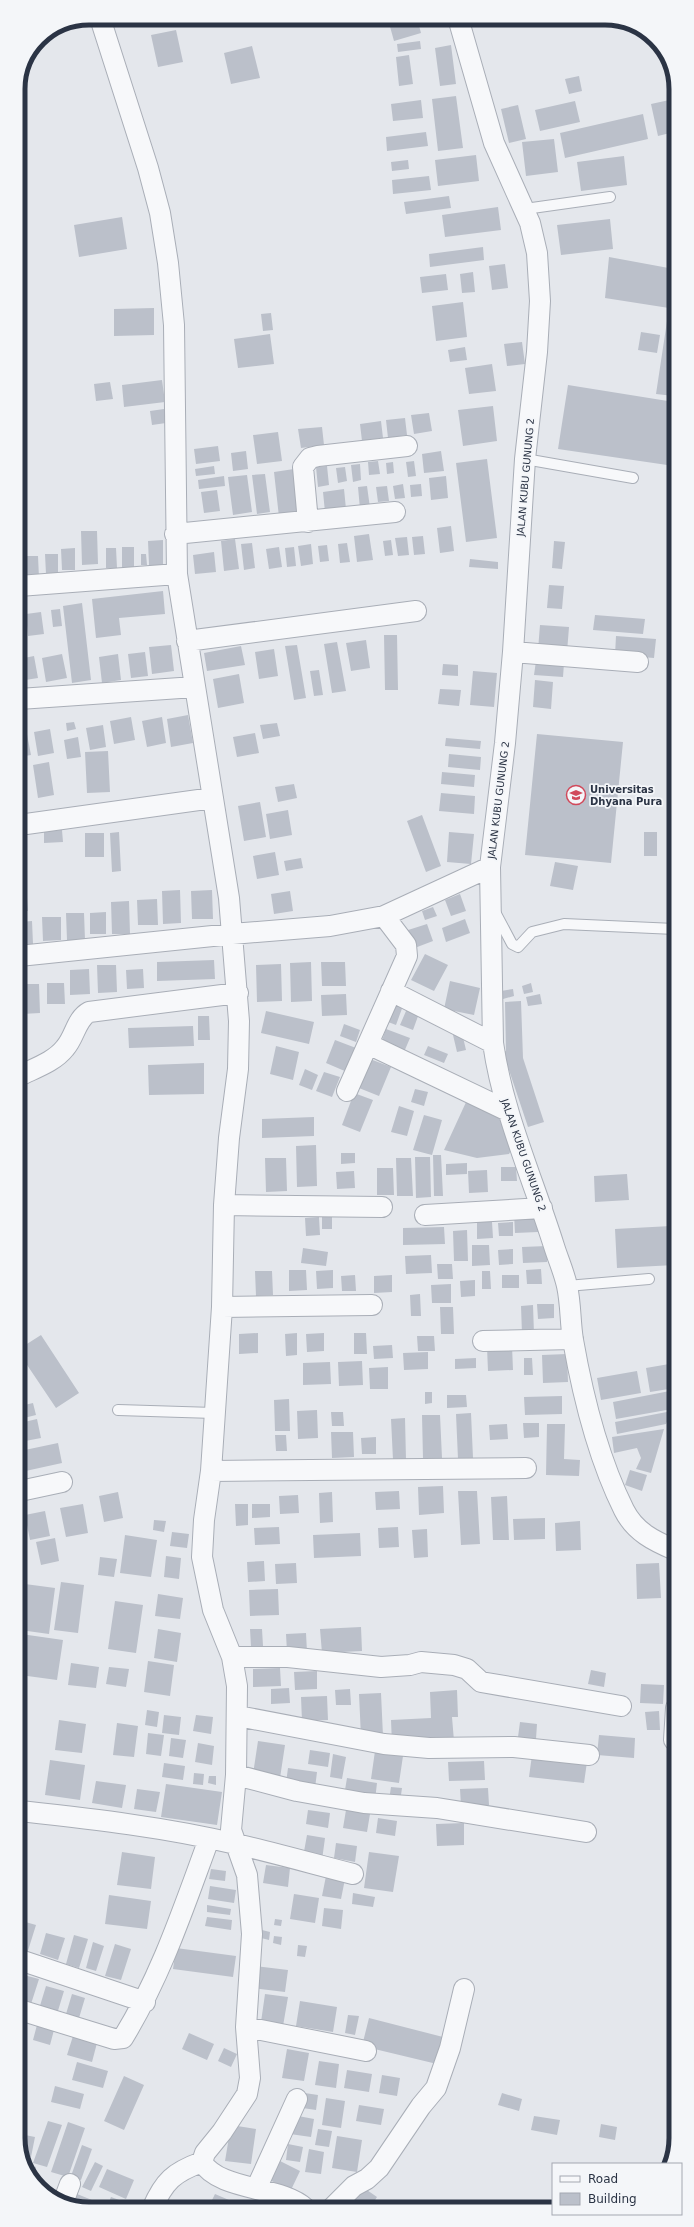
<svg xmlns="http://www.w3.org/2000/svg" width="694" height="2227" font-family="'DejaVu Sans',sans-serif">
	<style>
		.building { fill: #bbc0ca }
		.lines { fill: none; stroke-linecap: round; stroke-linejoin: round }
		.lane-casing { stroke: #a9aeb7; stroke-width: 12 }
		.street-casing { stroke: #a9aeb7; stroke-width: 22 }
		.lane { stroke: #f7f8fa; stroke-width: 10 }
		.street { stroke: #f7f8fa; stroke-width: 20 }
		.labels { text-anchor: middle; stroke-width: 3.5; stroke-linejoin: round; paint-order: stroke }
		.street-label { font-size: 10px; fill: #2b3445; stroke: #f4f6f9 }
		.poi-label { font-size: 10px; font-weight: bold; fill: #2b3445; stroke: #f4f6f9; text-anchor: start }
		.rim { fill: none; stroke: #2b3445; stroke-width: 5 }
	</style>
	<rect width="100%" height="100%" fill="#e4e7ec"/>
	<!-- building -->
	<path class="building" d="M406 18H417L421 33 394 41 389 23Z
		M424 18H441V20L426 24Z
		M479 18H493L494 19 480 22Z
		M502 18H531V19L504 25Z
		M176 30 183 62 158 67 151 35Z
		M420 41 421 49 398 52 397 44Z
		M451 45 456 84 440 86 435 48Z
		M252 46 260 78 231 84 224 53Z
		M409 55 413 84 399 86 396 57Z
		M579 76 582 91 569 94 565 79Z
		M456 96 463 148 438 151 432 99Z
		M674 99V132L658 136 651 104Z
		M421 100 423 118 393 121 391 104Z
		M575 101 580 122 540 131 535 110Z
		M518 105 526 139 509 143 501 109Z
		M643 114 648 139 565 158 560 133Z
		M426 132 428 146 387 151 386 137Z
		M554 139 558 172 526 176 522 142Z
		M476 155 479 181 438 186 435 160Z
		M624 156 627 185 581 191 577 162Z
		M408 160 409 169 392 171 391 162Z
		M429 176 431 190 393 194 392 180Z
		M449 196 451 208 406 214 404 202Z
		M498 207 501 230 445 237 442 215Z
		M122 217 127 249 79 257 74 225Z
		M610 219 613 249 561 255 557 225Z
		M483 247 484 260 430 267 429 254Z
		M609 257 674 269V396L656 394 669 308 605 298Z
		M505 264 508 288 492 290 489 266Z
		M473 272 475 292 462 293 460 274Z
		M446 274 448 290 422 293 420 277Z
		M463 302 467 337 436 341 432 306Z
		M154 308V335L114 336V309Z
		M271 313 273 330 263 331 261 314Z
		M641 332 660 335 657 353 638 350Z
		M270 334 274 364 238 368 234 339Z
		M522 342 525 364 507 366 504 344Z
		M465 347 467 360 450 362 448 350Z
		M492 364 496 391 469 394 465 368Z
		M162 380 165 402 124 407 122 385Z
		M110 382 113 399 96 401 94 384Z
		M568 385 674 402V466L558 449Z
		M493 406 497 441 463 446 458 410Z
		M164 409 166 423 152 425 150 411Z
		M429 413 432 431 414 434 411 415Z
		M405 418 407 435 388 438 386 420Z
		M381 421 383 438 362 441 360 424Z
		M322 427 324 445 301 448 298 429Z
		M278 432 282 461 257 464 253 435Z
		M218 446 220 461 196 464 194 449Z
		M246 451 248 469 233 471 231 453Z
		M441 451 444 471 424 473 422 454Z
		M487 459 497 538 466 542 456 463Z
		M378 461 380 474 369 475 368 462Z
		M414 461 416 476 408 477 406 462Z
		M393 462 394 473 387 474 386 463Z
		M360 464 361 480 353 482 351 465Z
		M214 466 215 474 196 476 195 469Z
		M327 466 329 485 318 487 316 467Z
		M345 467 347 481 338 483 336 468Z
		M294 469 300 515 279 517 274 472Z
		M265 474 270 512 257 514 252 475Z
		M247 475 252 512 233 515 228 477Z
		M224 476 225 486 199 489 198 480Z
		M446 476 448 498 431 500 429 478Z
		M403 484 405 498 395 499 393 486Z
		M421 484 422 496 411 497 410 485Z
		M367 486 370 508 360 509 358 487Z
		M387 486 389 501 378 502 376 487Z
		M344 489 346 509 325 512 323 492Z
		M217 490 220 511 204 513 201 492Z
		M451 526 454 551 440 553 437 528Z
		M81 531H97L98 564 82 565Z
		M369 534 373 560 357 562 354 536Z
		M423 536 425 554 414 555 412 537Z
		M407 537 409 555 398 556 395 538Z
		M235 539 239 569 224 571 221 541Z
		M163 540V565H149L148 541Z
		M391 540 393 555 385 556 383 541Z
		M554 541 565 542 562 569 552 568Z
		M252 543 255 568 244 570 241 544Z
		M347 543 350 562 340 563 338 544Z
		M311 544 313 564 301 566 298 546Z
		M327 545 329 561 320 562 318 546Z
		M122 547H134V568H122Z
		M279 547 282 567 269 569 266 549Z
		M294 547 296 566 287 567 285 548Z
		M75 548V570H62L61 549Z
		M106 548H116L117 568H106Z
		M214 552 216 572 195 574 193 555Z
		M45 554H58V574H46Z
		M141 554H146L147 565H141Z
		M24 556H38L39 578H24Z
		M470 559 498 562V569L469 567Z
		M549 585 564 586 562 609 547 608Z
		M163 591 165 614 119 618 121 635 96 638 92 599Z
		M82 603 91 680 72 683 63 606Z
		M60 609 62 626 53 627 51 610Z
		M41 612 44 634 28 636 26 614Z
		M595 615 645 619 643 634 593 630Z
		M540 625 569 627 567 652 538 650Z
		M384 635H397L398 690H385Z
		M616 636 656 639 654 658 615 655Z
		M366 640 370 668 351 671 346 643Z
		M337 642 346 691 332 693 324 644Z
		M171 645 174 671 152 674 149 647Z
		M297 645 306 698 294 700 285 646Z
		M241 646 245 665 207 671 204 653Z
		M274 649 278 676 259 679 255 652Z
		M145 652 148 676 131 678 128 654Z
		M62 654 67 678 46 682 42 658Z
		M118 654 121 680 102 683 99 657Z
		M34 656 38 678 19 681V659Z
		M536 661 564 663 563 677 534 675Z
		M443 664 458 665V676L442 675Z
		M319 670 323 695 314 696 310 671Z
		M473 671 497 673 494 707 470 705Z
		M239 674 244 703 218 708 213 679Z
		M535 680 553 682 551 709 533 707Z
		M440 689 461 690 459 706 438 704Z
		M188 715 193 743 171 747 167 719Z
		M131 717 135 740 114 744 110 721Z
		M162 717 166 743 147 747 142 721Z
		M74 722 76 729 67 731 66 723Z
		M277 723 280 736 263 739 260 725Z
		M103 725 106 747 90 750 86 728Z
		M26 729 31 755 19 757V731Z
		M50 729 54 753 38 756 34 732Z
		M255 733 259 753 237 757 233 737Z
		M537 734 623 742 611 863 525 855Z
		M78 737 81 757 67 759 64 740Z
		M446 738 481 741 480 749 445 746Z
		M108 751 110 792 87 793 85 752Z
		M449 754 481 757 480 770 448 767Z
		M49 762 54 795 38 798 33 765Z
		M442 772 475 775 474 787 441 784Z
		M294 784 297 798 278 802 275 787Z
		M441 793 475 796 474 814 439 811Z
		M260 802 266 837 244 841 238 806Z
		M288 810 292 835 270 839 266 814Z
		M422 815 441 866 426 872 407 821Z
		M62 830 63 842 44 843V831Z
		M119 832 121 871 112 872 110 833Z
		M449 832 474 834 471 864 447 862Z
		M644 832H657V856H644Z
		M85 833H104V857H85Z
		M275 852 279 875 257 879 253 856Z
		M301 858 303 868 286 871 284 861Z
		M555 862 578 866 573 890 550 886Z
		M180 890 181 923 163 924 162 891Z
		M212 890 213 919H192L191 891Z
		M290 891 293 911 274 914 271 894Z
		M460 894 466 911 451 916 445 900Z
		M19 898H27L28 911H19Z
		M157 899 158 925H138L137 900Z
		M129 901 130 934H112L111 902Z
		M433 907 437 916 425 920 422 911Z
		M106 912V934H90V913Z
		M66 913H84L85 940H67Z
		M42 917H61V940L43 941Z
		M465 919 470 933 446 942 442 928Z
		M32 921 33 944H19V922Z
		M427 924 433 941 412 949 405 931Z
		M425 954 448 965 434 991 411 980Z
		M214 960 215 979 157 981V962Z
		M311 962 312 1001 291 1002 290 963Z
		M321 962H345L346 986H322Z
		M281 964 282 1001 257 1002 256 965Z
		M97 965H116L117 992 98 993Z
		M89 969 90 994 70 995V970Z
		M143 969 144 988 127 989 126 970Z
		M450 981 480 988 474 1015 444 1009Z
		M47 983H64L65 1004H47Z
		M531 983 533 992 524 994 522 986Z
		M21 984H39L40 1013 22 1014Z
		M513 989 514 996 503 999 501 991Z
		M346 994 347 1015 322 1016 321 995Z
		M540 994 542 1004 528 1006 526 997Z
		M392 998 404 1003 396 1025 383 1020Z
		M521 1001 523 1058 544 1122 528 1127 503 1052 506 1051 505 1002Z
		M409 1004 421 1008 413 1030 400 1025Z
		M266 1011 314 1022 309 1044 261 1033Z
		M198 1016H209L210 1040H198Z
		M344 1024 360 1030 356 1042 340 1036Z
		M193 1026 194 1046 129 1048 128 1028Z
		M386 1029 410 1038 404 1052 381 1043Z
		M462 1033 466 1050 457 1052 453 1035Z
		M335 1040 356 1048 347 1072 326 1063Z
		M276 1046 299 1052 293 1080 270 1074Z
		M428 1046 448 1054 444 1063 424 1055Z
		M370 1059 391 1067 379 1096 359 1088Z
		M204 1063V1094L149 1095 148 1065Z
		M305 1069 318 1075 312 1090 299 1085Z
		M324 1072 340 1077 332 1097 316 1091Z
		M415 1089 428 1092 424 1106 411 1102Z
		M354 1093 373 1100 360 1132 342 1125Z
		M467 1100 500 1112 513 1147 509 1154 477 1158 444 1150Z
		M399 1106 414 1111 407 1136 391 1132Z
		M424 1115 442 1120 432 1155 413 1150Z
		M314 1117V1136L262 1138V1119Z
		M316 1145 317 1186 297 1187 296 1146Z
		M341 1153H355V1163L341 1164Z
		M433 1155H441L443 1196H434Z
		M415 1157H430L431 1197 416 1198Z
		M265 1158H286L287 1191 266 1192Z
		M396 1158H411L413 1196H397Z
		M467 1163V1174L446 1175V1164Z
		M501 1167H516L517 1181H501Z
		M377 1168H393L394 1195H377Z
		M487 1170 488 1192 469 1193 468 1171Z
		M354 1171 355 1188 337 1189 336 1172Z
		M627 1174 629 1200 595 1202 594 1176Z
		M669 1195H675V1265L617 1268 615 1229 671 1226Z
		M538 1213V1232L515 1233 514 1214Z
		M322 1216H332V1229H322Z
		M319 1217 320 1235 306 1236 305 1218Z
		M477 1222H492L493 1238 477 1239Z
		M513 1222V1236H499L498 1223Z
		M444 1227 445 1244 403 1245V1228Z
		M467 1230 468 1261H454L453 1231Z
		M472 1245H489L490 1265 472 1266Z
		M547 1246V1262L523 1263 522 1247Z
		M303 1248 328 1252 326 1266 301 1263Z
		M513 1249V1264L499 1265 498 1250Z
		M431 1255 432 1273 406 1274 405 1256Z
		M437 1264H452L453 1279H438Z
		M541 1269 542 1284H527L526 1270Z
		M289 1270H306L307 1290 289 1291Z
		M333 1270V1288L317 1289 316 1271Z
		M255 1271H272L273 1295 256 1296Z
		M482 1271H490L491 1289H482Z
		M355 1275 356 1291H342L341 1276Z
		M392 1275V1292L374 1293V1276Z
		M502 1275H519V1288H502Z
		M475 1280V1296L461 1297 460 1281Z
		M451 1284V1303H432L431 1285Z
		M420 1294 421 1316H411L410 1295Z
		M537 1304H554V1318L538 1319Z
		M533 1305 534 1334H522L521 1306Z
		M440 1307H453L454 1334H441Z
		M258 1333V1353L239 1354V1334Z
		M297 1333V1355L286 1356 285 1334Z
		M324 1333V1351L307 1352 306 1334Z
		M354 1333H366L367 1354H354Z
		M41 1335 79 1393 56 1408 19 1353V1349Z
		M417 1336H434L435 1351H418Z
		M392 1345 393 1358 374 1359 373 1346Z
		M512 1346 513 1370 488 1371 487 1347Z
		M428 1352V1369L404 1370 403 1353Z
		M567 1354 568 1382 543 1383 542 1355Z
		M476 1358V1368L455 1369V1359Z
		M524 1358H532L533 1375H524Z
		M362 1361 363 1385 339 1386 338 1362Z
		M330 1362 331 1384 303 1385V1363Z
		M675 1363V1388L650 1392 646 1368Z
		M388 1367V1389H370L369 1368Z
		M637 1371 641 1393 601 1400 597 1378Z
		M675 1390V1401L672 1409 616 1419 613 1402Z
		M425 1392H432V1403L425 1404Z
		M447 1395H466L467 1407 447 1408Z
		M562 1396V1414L525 1415 524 1397Z
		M289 1399 290 1431H275L274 1400Z
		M33 1403 36 1415 20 1419V1406Z
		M317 1410 318 1438 298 1439 297 1411Z
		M672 1411 666 1424 617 1434 615 1422Z
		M331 1412H343L344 1426H332Z
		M471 1413 473 1458 458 1459 456 1414Z
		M422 1415H440L442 1458 423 1459Z
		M405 1418 406 1460H393L391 1419Z
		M37 1419 41 1438 20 1442V1423Z
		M523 1423H539V1437L524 1438Z
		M507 1424 508 1439 490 1440 489 1425Z
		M547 1424H565L564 1459 580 1460 579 1476 546 1475Z
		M664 1429 651 1473 636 1469 641 1458 637 1448 614 1453 612 1437Z
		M331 1432H353L354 1457 332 1458Z
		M275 1435H286L287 1451H276Z
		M376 1437V1454H362L361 1438Z
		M58 1443 62 1463 21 1472 20 1451Z
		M630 1470 647 1475 642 1491 625 1485Z
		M443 1486 444 1513 419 1515 418 1487Z
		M399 1491 400 1509 376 1510 375 1492Z
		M458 1491H477L480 1544 461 1545Z
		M118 1492 123 1518 104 1522 99 1496Z
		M332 1492 333 1522 320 1523 319 1493Z
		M298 1495 299 1513 280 1514 279 1496Z
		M507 1496 509 1540H493L491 1497Z
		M83 1504 88 1533 66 1537 60 1508Z
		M235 1504H248V1525L236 1526Z
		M252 1504H270V1517L252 1518Z
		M45 1511 50 1536 30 1540 25 1515Z
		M545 1518V1539L514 1540 513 1519Z
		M154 1520 166 1521 164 1532 153 1530Z
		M580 1521 581 1550 556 1551 555 1523Z
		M279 1527 280 1544 255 1545 254 1528Z
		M398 1527 399 1547 379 1548 378 1528Z
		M427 1529 428 1557 414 1558 412 1530Z
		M172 1532 189 1534 187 1548 170 1546Z
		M360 1533 361 1556 314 1558 313 1535Z
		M125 1535 157 1540 151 1577 120 1573Z
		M55 1538 59 1561 41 1565 36 1542Z
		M166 1556 181 1558 179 1579 164 1577Z
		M100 1557 117 1559 114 1577 98 1575Z
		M264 1561 265 1581 248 1582 247 1562Z
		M296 1563 297 1583 276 1584 275 1564Z
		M659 1563 661 1598 637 1599 636 1564Z
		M61 1582 84 1585 78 1633 54 1630Z
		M25 1584 55 1588 49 1634 20 1630Z
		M278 1589 279 1615 250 1616 249 1590Z
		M158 1594 183 1598 180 1619 155 1616Z
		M115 1601 143 1605 136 1653 108 1649Z
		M361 1627 362 1651 322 1653 320 1629Z
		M158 1629 181 1633 177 1662 154 1658Z
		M250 1629H262L263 1646 251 1647Z
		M306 1633 307 1652H287L286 1634Z
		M21 1634 63 1640 57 1680 20 1675Z
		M148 1661 174 1665 170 1696 144 1692Z
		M71 1663 99 1667 96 1688 68 1685Z
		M109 1667 129 1669 126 1687 106 1684Z
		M280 1668 281 1686 253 1687V1669Z
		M591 1670 606 1673 604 1687 588 1684Z
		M317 1671V1689L295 1690 294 1672Z
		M641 1684 664 1685 663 1704 640 1703Z
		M289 1688 290 1703 271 1704V1689Z
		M350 1689 351 1705H336L335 1690Z
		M457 1690 458 1717H452L454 1741 392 1744 391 1720 431 1718 430 1692Z
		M381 1693 383 1736 361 1737 359 1694Z
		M327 1696 328 1720 302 1721 301 1697Z
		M147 1710 159 1712 157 1727 145 1725Z
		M659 1711 660 1730H647L645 1712Z
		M164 1715 181 1717 179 1735 162 1733Z
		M196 1715 213 1717 211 1734 193 1731Z
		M59 1720 86 1724 82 1753 55 1750Z
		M520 1722 537 1724 536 1739 518 1737Z
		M117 1723 138 1726 134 1757 113 1755Z
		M148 1733 164 1735 161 1756 146 1754Z
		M599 1735 635 1738 634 1758 597 1755Z
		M171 1738 186 1740 183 1758 169 1756Z
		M258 1741 285 1745 280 1778 253 1774Z
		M198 1743 214 1746 212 1765 195 1762Z
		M310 1750 330 1753 328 1767 308 1764Z
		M375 1751 403 1756 399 1783 371 1779Z
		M333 1754 346 1757 342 1779 330 1777Z
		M532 1755 587 1762 584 1783 529 1777Z
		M50 1760 85 1765 80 1800 45 1795Z
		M484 1761 485 1780 449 1781 448 1762Z
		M164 1763 185 1766 183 1780 162 1777Z
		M288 1768 317 1772 315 1788 286 1783Z
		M194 1773 204 1774 203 1785 193 1784Z
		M209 1776H216V1785L208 1783Z
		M347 1778 377 1783 375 1800 344 1796Z
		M96 1781 126 1785 122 1808 92 1803Z
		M166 1784 222 1792 217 1825 161 1817Z
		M391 1787 402 1788 400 1802 389 1800Z
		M488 1788 489 1805 461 1806 460 1789Z
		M137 1789 160 1792 156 1812 134 1809Z
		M308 1810 330 1813 328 1828 306 1824Z
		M346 1810 370 1814 367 1832 343 1828Z
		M378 1818 397 1821 395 1836 376 1833Z
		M464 1823V1845L437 1846 436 1824Z
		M307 1835 325 1838 322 1860 303 1857Z
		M336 1843 357 1846 355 1862 334 1858Z
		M122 1852 155 1857 151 1889 117 1885Z
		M369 1852 399 1856 393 1892 364 1888Z
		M266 1865 290 1868 288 1887 263 1883Z
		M211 1869 226 1871 225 1881 209 1879Z
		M326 1876 345 1879 341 1899 322 1896Z
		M210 1886 236 1890 234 1903 208 1899Z
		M353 1893 375 1897 373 1907 352 1904Z
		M294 1894 319 1898 315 1923 290 1919Z
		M109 1895 151 1901 147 1929 105 1924Z
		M207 1905 231 1909 230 1915 207 1912Z
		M324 1908 343 1910 341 1929 322 1926Z
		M207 1917 232 1920 231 1930 205 1926Z
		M275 1919 282 1920 281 1926 274 1925Z
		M22 1921 36 1925 26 1957 20 1955Z
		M262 1930 270 1932 269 1940 261 1938Z
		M46 1933 65 1938 58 1960 40 1954Z
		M74 1935 88 1939 79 1968 66 1964Z
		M274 1936 282 1937 281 1945 273 1943Z
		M93 1942 104 1946 96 1971 86 1968Z
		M115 1944 131 1949 121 1980 105 1976Z
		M298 1945 307 1946 305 1957 297 1956Z
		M176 1948 236 1956 233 1977 173 1969Z
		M255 1966 288 1970 285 1992 252 1988Z
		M20 1974 39 1979 31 2004 20 2001Z
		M46 1986 64 1991 57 2014 39 2009Z
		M72 1994 85 1998 79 2018 66 2014Z
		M265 1994 288 1997 283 2026 261 2022Z
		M300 2001 337 2007 333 2032 296 2026Z
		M20 2015 28 2017 21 2043H20Z
		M348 2015 359 2016 355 2035 345 2033Z
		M369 2018 443 2037 437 2064 362 2046Z
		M37 2025 54 2030 50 2045 33 2040Z
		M189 2033 214 2044 207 2060 182 2049Z
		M73 2036 97 2043 92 2062 67 2055Z
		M224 2048 237 2054 231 2067 218 2061Z
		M287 2049 309 2053 304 2081 282 2078Z
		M319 2061 339 2064 336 2088 315 2085Z
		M77 2062 108 2071 103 2088 72 2080Z
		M347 2070 372 2074 369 2092 344 2088Z
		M382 2075 400 2078 397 2096 379 2093Z
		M124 2076 144 2085 124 2130 104 2121Z
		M55 2086 84 2094 80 2109 51 2102Z
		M298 2092 318 2095 316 2110 296 2107Z
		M502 2093 522 2099 519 2111 498 2105Z
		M326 2098 345 2101 341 2128 322 2125Z
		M359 2105 384 2109 381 2125 356 2121Z
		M293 2115 314 2119 311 2137 290 2134Z
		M534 2116 560 2120 557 2135 531 2130Z
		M48 2121 62 2125 47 2167 33 2163Z
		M68 2122 85 2128 68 2177 51 2172Z
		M601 2124 617 2127 615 2140 599 2137Z
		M231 2125 256 2129 251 2164 225 2161Z
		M318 2129 332 2131 329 2147 315 2145Z
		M20 2134 35 2137 31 2157 20 2154Z
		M337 2136 362 2140 357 2172 332 2168Z
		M288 2144 303 2147 300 2162 286 2160Z
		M82 2145 92 2149 81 2180 71 2176Z
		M309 2149 324 2152 321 2174 305 2172Z
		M276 2159 300 2171 291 2190 267 2179Z
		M95 2162 103 2166 91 2191 82 2187Z
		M25 2164 36 2167 33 2177Z
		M107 2169 134 2180 126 2199 99 2187Z
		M364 2188 377 2197 370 2208H353L351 2206Z
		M77 2194 102 2204 101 2209H85L73 2204Z
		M215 2194 236 2203 234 2208H208Z
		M111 2197 141 2208V2209H126L109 2202Z"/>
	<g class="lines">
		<defs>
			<path id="lane" d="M525 209 610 197
				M525 459 633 478
				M494 910 512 944 518 947 532 932 564 924 675 929
				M567 1286 649 1279
				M118 1410 214 1413"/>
			<path id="street" d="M100 18 148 168 160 213 168 263 174 325 177 574 229 898 239 1021 238 1069 229 1138 224 1205 222 1307 211 1471 204 1520 202 1557 213 1610 232 1657 237 1686 236 1775 231 1830 247 1875 252 1934 246 2027 250 2078 247 2094 222 2132 205 2153 202 2162C219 2191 282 2186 305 2208
				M458 18 494 143 530 223 537 253 540 301 537 352 525 459 513 652 505 743 490 867 493 1043C503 1113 533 1179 554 1246 558 1259 564 1272 567 1286 571 1304 570 1322 573 1340 583 1397 598 1458 624 1510 635 1532 654 1541 675 1550
				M308 522 303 467 310 458 318 456 407 446
				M175 534 395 512
				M19 586 177 574
				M187 641 416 611
				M513 652 638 662
				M19 699 195 687
				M19 825 213 798
				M19 956 232 934 330 926 384 916 490 867
				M391 991 493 1043
				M368 1044 508 1111
				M19 1076C35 1068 54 1062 65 1048 75 1037 76 1019 89 1012L238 993
				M347 1091 407 956 406 945 384 916
				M224 1205 382 1207
				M425 1215 542 1208
				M222 1307 372 1305
				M483 1341 573 1339
				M211 1471 526 1468
				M20 1491 62 1482
				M232 1657H288L381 1667 410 1665 421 1662 454 1665 467 1669 481 1682 621 1706
				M238 1716 384 1744 429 1748 514 1747 589 1755
				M674 1740 676 1708
				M236 1775 297 1791 364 1803 437 1808 586 1832
				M20 1811C92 1819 165 1827 236 1844 275 1853 314 1864 353 1874
				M20 1960 145 2002
				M20 2010 114 2039 123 2038C162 1974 183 1909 209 1839
				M246 2027 366 2051
				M256 2189 297 2099
				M64 2200 70 2184
				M332 2208 354 2186 367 2179 379 2168 421 2106 436 2088 450 2048 464 1989
				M152 2209C164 2181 174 2172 202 2162"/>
		</defs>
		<!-- lane casing -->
		<use href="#lane" class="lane-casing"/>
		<!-- street casing -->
		<use href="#street" class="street-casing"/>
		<!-- lane -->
		<use href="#lane" class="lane"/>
		<!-- street -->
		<use href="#street" class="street"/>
	</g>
	<!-- icons -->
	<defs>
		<symbol id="university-ring" viewBox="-11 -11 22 22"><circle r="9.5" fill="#f4f6f9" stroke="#d1495b" stroke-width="1.5"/><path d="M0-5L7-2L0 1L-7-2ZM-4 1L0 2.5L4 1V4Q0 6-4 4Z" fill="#d1495b"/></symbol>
	</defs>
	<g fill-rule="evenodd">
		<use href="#university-ring" x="565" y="784" width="22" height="22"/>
	</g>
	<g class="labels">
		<!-- street labels -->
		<g class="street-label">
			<text transform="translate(525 477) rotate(-85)" y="4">JALAN KUBU GUNUNG 2</text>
			<text transform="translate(498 800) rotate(-83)" y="4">JALAN KUBU GUNUNG 2</text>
			<text transform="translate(524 1155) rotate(71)" y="4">JALAN KUBU GUNUNG 2</text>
		</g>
		<!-- poi labels -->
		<g class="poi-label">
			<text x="590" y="793">Universitas<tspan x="590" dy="12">Dhyana Pura</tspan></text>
		</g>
	</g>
	<!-- crop -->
	<path d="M0 0H694V2227H0ZM89 25H605A64 64 0 0 1 669 89V2138A64 64 0 0 1 605 2202H89A64 64 0 0 1 25 2138V89A64 64 0 0 1 89 25Z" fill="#f4f6f9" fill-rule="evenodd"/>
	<path class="rim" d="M89 25H605A64 64 0 0 1 669 89V2138A64 64 0 0 1 605 2202H89A64 64 0 0 1 25 2138V89A64 64 0 0 1 89 25Z"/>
	<!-- legend -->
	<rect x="552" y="2163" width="130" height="52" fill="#f4f6f9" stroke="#a4a8b1"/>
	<rect x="560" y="2176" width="20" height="6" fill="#f7f8fa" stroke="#a4a8b1"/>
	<text x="588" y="2183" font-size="12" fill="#2b3445">Road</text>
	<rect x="560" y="2193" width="20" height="12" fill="#bbc0ca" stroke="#a4a8b1"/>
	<text x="588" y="2203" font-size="12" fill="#2b3445">Building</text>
</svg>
